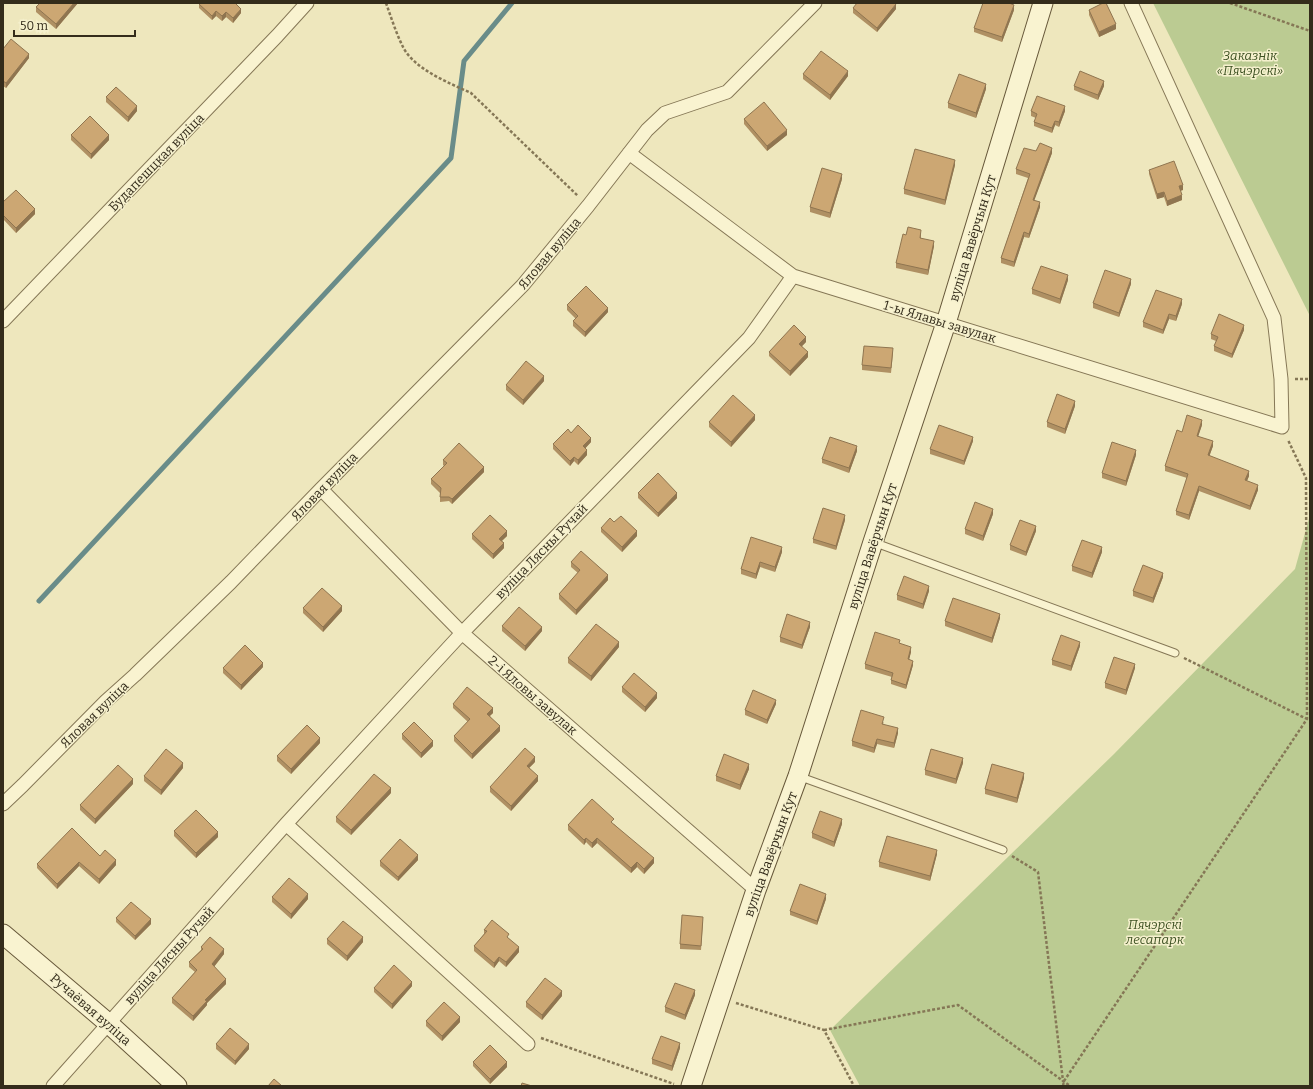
<svg xmlns="http://www.w3.org/2000/svg" width="1313" height="1089" font-family="Bitter,serif">
	<style>
		.green { fill: #bbcb92 }
		.lines { fill: none; stroke-linecap: round; stroke-linejoin: round }
		.stream { stroke: #698c89; stroke-width: 5 }
		.lane-casing { stroke: #857756; stroke-width: 9 }
		.street-casing { stroke: #857756; stroke-width: 15 }
		.secondary-casing { stroke: #67583a; stroke-width: 21 }
		.path { stroke: #857756; stroke-width: 2.5; stroke-dasharray: 3 2; stroke-linecap: butt }
		.lane { stroke: #f9f3d0; stroke-width: 7 }
		.street { stroke: #f9f3d0; stroke-width: 13 }
		.secondary { stroke: #f9f3d0; stroke-width: 19 }
		.wall { fill: #af9063 }
		.shaded-wall { fill: #8f7550 }
		.building { fill: #cca773; stroke: #8f7550 }
		.labels { text-anchor: middle; stroke-width: 3; stroke-linejoin: round; paint-order: stroke }
		.park-label { font-size: 13px; font-style: italic; fill: #3d5122; stroke: #f5f0cd }
		.street-label { font-size: 13px; fill: #342c1b; stroke: #f5f0cd }
	</style>
	<rect width="100%" height="100%" fill="#eee7bd"/>
	<!-- green -->
	<path class="green" d="M1153 3H1310V316Z
		M1310 515V1086H860L830 1030 1114 754 1295 569Z"/>
	<g class="lines">
		<!-- stream -->
		<path class="stream" d="M39 601 451 158 464 61 512 3"/>
		<defs>
			<path id="lane" d="M873 542 1175 653
				M798 776 1003 850"/>
			<path id="street" d="M629 153 793 276 1282 427 1281 379 1274 318 1131 3
				M3 321 277 36 307 3
				M321 489 462 633 756 890
				M3 804 23 785 106 701 135 675 231 582 321 489 523 285 588 206 647 130 665 113 727 92 815 3
				M286 824 528 1044
				M53 1086 286 824 462 633 749 338 793 276"/>
			<path id="secondary" d="M3 934 108 1023 177 1086
				M691 1086 756 890 798 776 873 542 946 323 1043 3"/>
		</defs>
		<!-- lane casing -->
		<use href="#lane" class="lane-casing"/>
		<!-- street casing -->
		<use href="#street" class="street-casing"/>
		<!-- secondary casing -->
		<use href="#secondary" class="secondary-casing"/>
		<!-- path -->
		<path class="path" d="M386 3C391 17 396 33 403 47 414 69 449 83 471 93L578 196
			M1230 3 1310 31
			M1295 379H1310
			M1184 658 1307 719 1310 718
			M1012 856 1038 872 1063 1081
			M736 1003 824 1030 854 1086
			M824 1030 958 1005 1070 1086
			M541 1038 674 1084
			M1063 1086 1064 1081 1307 719 1306 478 1288 440"/>
		<!-- lane -->
		<use href="#lane" class="lane"/>
		<!-- street -->
		<use href="#street" class="street"/>
		<!-- secondary -->
		<use href="#secondary" class="secondary"/>
	</g>
	<!-- wall -->
	<path class="wall" d="M40 3H78L56 29 36 12V7Z
		M199 4 241 13 233 23 226 17 222 21 216 16 212 20 199 8Z
		M853 8 896 9 877 32 853 13Z
		M1014 10 1002 42 974 32V28Z
		M1089 10 1116 29 1099 37 1089 15Z
		M3 49 29 58 6 88 3 86Z
		M803 74 848 76 830 100 803 79Z
		M1074 86H1104L1098 100 1074 90Z
		M986 89 976 118 948 108V103Z
		M106 97 137 111 128 122 106 102Z
		M1031 111H1065L1059 127 1055 125 1052 133 1034 126V122L1036 118 1031 116Z
		M744 119 787 135 767 151 744 124Z
		M71 135 109 140 91 159 71 140Z
		M1036 151 1052 153 1034 200 1040 207 1029 238 1024 237 1014 267 1001 263V258L1028 178 1016 174V169Z
		M955 165 945 205 904 194V189Z
		M1149 170 1183 190 1180 191 1182 200 1167 206 1164 197 1157 199 1149 174Z
		M842 179 830 218 810 212V207Z
		M3 202 35 214 16 233 3 219Z
		M906 235H921V238L934 246 928 275 896 268V263Z
		M1068 280 1060 304 1032 294V289Z
		M1131 284 1119 317 1093 308V303Z
		M1182 304 1176 321 1169 319 1163 334 1143 327V322Z
		M567 305 608 312 585 337 573 326V321L576 319 567 310Z
		M1244 330 1232 358 1214 351V346L1216 341 1211 339V334Z
		M806 342 802 346 808 357 790 376 769 356V352Z
		M893 353 891 373 862 370V365Z
		M544 381 523 405 506 390V385Z
		M1075 406 1065 434 1047 427V422Z
		M755 420 731 447 709 427V422Z
		M1202 425 1198 436 1213 446 1209 456 1249 476 1247 481 1258 490 1250 510 1199 491 1189 520 1176 515V511L1187 478 1165 471V466L1182 432Z
		M571 433 591 442 585 448 587 455 578 465 574 461 570 466 553 449V444Z
		M973 441 964 465 930 454V449Z
		M857 451 849 473 822 463V459Z
		M1136 455 1126 486 1102 478V473Z
		M443 460 484 472 452 504 449 501 440 502V493L431 484V479L444 466 443 465Z
		M638 493 677 498 658 517 638 498Z
		M993 514 983 541 965 534V529Z
		M845 520 836 550 813 543V539Z
		M614 522 637 536 622 552 601 532V528Z
		M1036 531 1026 556 1010 550V545Z
		M472 534 507 536 502 541 504 548 493 559 472 539Z
		M782 552 775 572 760 567 756 579 741 574V569Z
		M1102 552 1092 578 1072 571V566Z
		M571 562 608 580 576 615 559 599V594L578 573 571 567Z
		M1163 577 1153 603 1133 596V591Z
		M929 591 923 609 897 600V595Z
		M303 608 342 611 323 632 303 613Z
		M1000 618 992 643 945 626V621Z
		M502 626 542 631 525 651 502 631Z
		M810 627 802 649 780 642V637Z
		M900 644 911 652 909 659 913 665 906 689 891 684V680L892 677 865 669V664Z
		M1080 646 1071 671 1052 665V660Z
		M619 647 591 681 568 663V658Z
		M263 667 241 690 223 673V668Z
		M1135 668 1126 695 1105 688V683Z
		M622 687 657 698 645 712 622 692Z
		M453 704 493 713 490 716 500 731 472 759 454 741V736L468 722 453 708Z
		M776 704 767 724 745 715V710Z
		M884 722 883 724 898 733 894 748 877 744 874 753 852 746V741Z
		M402 734 433 746 421 758 402 739Z
		M320 743 291 774 277 761V756Z
		M535 762 529 768 538 781 511 811 490 792V787Z
		M963 763 956 784 925 775V770Z
		M183 768 161 795 144 781V776Z
		M749 769 740 790 716 781V776Z
		M1024 778 1017 803 985 794V789Z
		M133 784 95 824 80 810V805Z
		M391 793 351 835 336 822V817Z
		M614 824 654 863 644 874 637 867 631 873 597 843 592 848 586 842 584 845 568 830V825Z
		M842 824 834 847 812 838V833Z
		M174 831 218 837 196 858 174 836Z
		M937 854 930 881 879 867V862Z
		M100 856 116 865 99 884 79 866 57 889 37 868V864Z
		M418 860 398 881 380 866V861Z
		M272 897 308 899 291 919 272 902Z
		M826 899 817 925 790 915V911Z
		M116 918 151 924 135 940 116 922Z
		M703 922 701 950 680 949V944Z
		M484 930 509 939 519 952 506 967 499 961 494 968 474 951V946L484 934Z
		M327 939 363 942 347 961 327 944Z
		M201 947 224 954 214 967 226 984 207 1003V1005L193 1021 172 1003V998L195 972 189 967V962L201 950Z
		M412 986 392 1009 374 992V988Z
		M695 995 685 1020 665 1012V1007Z
		M562 996 542 1020 526 1007V1002Z
		M426 1021 460 1022 442 1041 426 1026Z
		M216 1044 249 1049 235 1065 216 1049Z
		M680 1048 672 1071 652 1064V1059Z
		M473 1062 507 1067 490 1084 473 1066Z"/>
	<!-- shaded-wall -->
	<path class="shaded-wall" d="M74 3H78L56 29V24Z
		M896 4V9L877 32V28Z
		M1014 5V10L1002 42V37Z
		M241 9V13L233 23V18Z
		M216 11V16L212 20V16Z
		M226 12V17L222 21V16Z
		M1116 24V29L1099 37V32Z
		M29 54V58L6 88V83Z
		M848 71V76L830 100V95Z
		M1104 81V86L1098 100V95Z
		M986 84V89L976 118V113Z
		M137 106V111L128 122V117Z
		M1065 106V111L1059 127V122Z
		M1055 121V125L1052 133V128Z
		M787 130V135L767 151V146Z
		M109 135V140L91 159V154Z
		M1052 148V153L1033 204V200Z
		M955 160V165L945 205V200Z
		M842 174V179L830 218V213Z
		M1183 185V190L1179 191V186Z
		M1164 192V197L1157 199V194Z
		M1182 195V200L1167 206V201Z
		M1040 202V207L1029 238V234Z
		M35 209V214L16 233V228Z
		M1024 232V237L1014 267V262Z
		M934 241V246L928 275V270Z
		M1068 275V280L1060 304V299Z
		M1131 279V284L1119 317V313Z
		M1182 299V304L1176 321V316Z
		M608 308V312L585 337V332Z
		M1169 314V319L1163 334V330Z
		M1244 325V330L1232 358V354Z
		M806 337V342L799 349V344Z
		M808 352V357L790 376V371Z
		M544 376V381L523 405V400Z
		M1075 401V406L1065 434V429Z
		M755 415V420L731 447V442Z
		M1202 420V425L1197 440V436Z
		M973 437V441L964 465V461Z
		M591 438V442L583 451V446Z
		M1213 441V446L1208 460V455Z
		M857 446V451L849 473V468Z
		M587 450V455L578 465V460Z
		M1136 450V455L1126 486V481Z
		M574 457V461L570 466V461Z
		M484 467V472L452 504V499Z
		M1249 471V476L1245 485V480Z
		M1258 485V490L1250 510V506Z
		M1199 486V491L1189 520V515Z
		M677 493V498L658 517V513Z
		M993 509V514L983 541V536Z
		M845 515V520L836 550V546Z
		M1036 526V531L1026 556V552Z
		M507 531V536L499 543V539Z
		M637 531V536L622 552V547Z
		M504 543V548L493 559V554Z
		M782 547V552L775 572V567Z
		M1102 547V552L1092 578V573Z
		M760 562V567L756 579V574Z
		M1163 573V577L1153 603V598Z
		M608 575V580L576 615V610Z
		M929 586V591L923 609V604Z
		M342 606V611L323 632V627Z
		M1000 614V618L992 643V638Z
		M810 622V627L802 649V645Z
		M542 627V631L525 651V646Z
		M619 642V647L591 681V676Z
		M1080 642V646L1071 671V666Z
		M911 647V652L908 664V659Z
		M913 661V665L906 689V685Z
		M263 663V667L241 690V685Z
		M1135 664V668L1126 695V690Z
		M657 693V698L645 712V707Z
		M776 700V704L767 724V720Z
		M493 708V713L487 718V714Z
		M500 726V731L472 759V754Z
		M898 728V733L894 748V743Z
		M320 738V743L291 774V769Z
		M877 739V744L874 753V748Z
		M433 741V746L421 758V753Z
		M535 757V762L527 770V766Z
		M963 758V763L956 784V779Z
		M183 763V768L161 795V790Z
		M749 764V769L740 790V785Z
		M1024 773V778L1017 803V798Z
		M538 776V781L511 811V806Z
		M133 779V784L95 824V819Z
		M391 788V793L351 835V830Z
		M842 819V824L834 847V842Z
		M218 832V837L196 858V853Z
		M586 838V842L584 845V840Z
		M597 838V843L592 848V843Z
		M937 850V854L930 881V876Z
		M418 855V860L398 881V877Z
		M654 858V863L644 874V869Z
		M116 860V865L99 884V879Z
		M79 862V866L57 889V884Z
		M637 862V867L631 873V868Z
		M308 894V899L291 919V914Z
		M826 894V899L817 925V921Z
		M151 919V924L135 940V936Z
		M363 937V942L347 961V956Z
		M519 947V952L506 967V962Z
		M224 949V954L212 969V964Z
		M499 957V961L494 968V963Z
		M226 979V984L207 1003V1005L193 1021V1016L205 1000Z
		M412 982V986L392 1009V1004Z
		M695 990V995L685 1020V1015Z
		M562 991V996L542 1020V1015Z
		M460 1017V1022L442 1041V1036Z
		M680 1043V1048L672 1071V1066Z
		M249 1044V1049L235 1065V1061Z
		M507 1062V1067L490 1084V1079Z"/>
	<!-- building -->
	<path class="building" d="M40 3H74L56 24 36 7Z
		M199 3H235L241 9 233 18 226 12 222 16 216 11 212 16 199 4Z
		M857 3H895L896 4 877 28 853 8Z
		M983 3H1009L1014 5 1002 37 974 28Z
		M1103 3H1106L1116 24 1099 32 1089 10Z
		M11 39 29 54 6 83 3 81V49Z
		M821 51 848 71 830 95 803 74Z
		M1080 71 1104 81 1098 95 1074 86Z
		M959 74 986 84 976 113 948 103Z
		M116 87 137 106 128 117 106 97Z
		M1037 96 1065 106 1059 122 1055 121 1052 128 1034 122 1037 114 1031 111Z
		M764 102 787 130 767 146 744 119Z
		M90 116 109 135 91 154 71 135Z
		M1040 143 1052 148 1033 200 1040 202 1029 234 1024 232 1014 262 1001 258 1030 174 1016 169 1024 148 1036 151Z
		M915 149 955 160 945 200 904 189Z
		M1174 161 1183 185 1179 186 1182 195 1167 201 1164 192 1157 194 1149 170Z
		M822 168 842 174 830 213 810 207Z
		M16 190 35 209 16 228 3 215V202Z
		M908 227 921 230 920 238 934 241 928 270 896 263 903 234 906 235Z
		M1041 266 1068 275 1060 299 1032 289Z
		M1105 270 1131 279 1119 313 1093 303Z
		M586 286 608 308 585 332 573 321 578 316 567 305Z
		M1156 290 1182 299 1176 316 1169 314 1163 330 1143 322Z
		M1219 314 1244 325 1232 354 1214 346 1218 337 1211 334Z
		M794 325 806 337 799 344 808 352 790 371 769 352Z
		M864 346 893 348 891 368 862 365Z
		M526 361 544 376 523 400 506 385Z
		M1057 394 1075 401 1065 429 1047 422Z
		M733 395 755 415 731 442 709 422Z
		M1187 415 1202 420 1197 436 1213 441 1208 455 1249 471 1245 480 1258 485 1250 506 1199 486 1189 515 1176 511 1188 474 1165 466 1177 430 1182 432Z
		M578 425 591 438 583 446 587 450 578 460 574 457 570 461 553 444 568 429 571 433Z
		M939 425 973 437 964 461 930 449Z
		M830 437 857 446 849 468 822 459Z
		M1112 442 1136 450 1126 481 1102 473Z
		M459 443 484 467 452 499 449 497H440L441 488 431 479 447 463 443 460Z
		M658 473 677 493 658 513 638 493Z
		M975 502 993 509 983 536 965 529Z
		M823 508 845 515 836 546 813 539Z
		M490 515 507 531 499 539 504 543 493 554 472 534Z
		M621 516 637 531 622 547 601 528 610 518 614 522Z
		M1020 520 1036 526 1026 552 1010 545Z
		M751 537 782 547 775 567 760 562 756 574 741 569Z
		M1082 540 1102 547 1092 573 1072 566Z
		M581 551 608 575 576 610 559 594 580 570 571 562Z
		M1143 565 1163 573 1153 598 1133 591Z
		M904 576 929 586 923 604 897 595Z
		M322 588 342 606 323 627 303 608Z
		M953 598 1000 614 992 638 945 621Z
		M519 607 542 627 525 646 502 626Z
		M787 614 810 622 802 645 780 637Z
		M596 624 619 642 591 676 568 658Z
		M875 632 900 640 899 643 911 647 908 659 913 661 906 685 891 680 893 673 865 664Z
		M1061 635 1080 642 1071 666 1052 660Z
		M245 645 263 663 241 685 223 668Z
		M1114 657 1135 664 1126 690 1105 683Z
		M634 673 657 693 645 707 622 687Z
		M467 687 493 708 487 714 500 726 472 754 454 736 470 719 453 704Z
		M753 690 776 700 767 720 745 710Z
		M861 710 884 717 882 724 898 728 894 743 877 739 874 748 852 741Z
		M414 722 433 741 421 753 402 734Z
		M307 725 320 738 291 769 277 756Z
		M525 748 535 757 527 766 538 776 511 806 490 787Z
		M166 749 183 763 161 790 144 776Z
		M931 749 963 758 956 779 925 770Z
		M724 754 749 764 740 785 716 776Z
		M992 764 1024 773 1017 798 985 789Z
		M118 765 133 779 95 819 80 805Z
		M374 774 391 788 351 830 336 817Z
		M592 799 614 819 611 822 654 858 644 869 637 862 631 868 597 838 592 843 586 838 584 840 568 825Z
		M196 810 218 832 196 853 174 831Z
		M820 811 842 819 834 842 812 833Z
		M72 828 100 856 105 850 116 860 99 879 79 862 57 884 37 864Z
		M887 836 937 850 930 876 879 862Z
		M400 839 418 855 398 877 380 861Z
		M289 878 308 894 291 914 272 897Z
		M800 884 826 894 817 921 790 911Z
		M131 902 151 919 135 936 116 918Z
		M682 915 703 917 701 946 680 944Z
		M492 920 509 934 507 937 519 947 506 962 499 957 494 963 474 946 487 931 484 930Z
		M343 921 363 937 347 956 327 939Z
		M210 937 224 949 212 964 226 979 205 1000 207 1001 193 1016 172 998 197 970 189 962 203 949 201 947Z
		M394 965 412 982 392 1004 374 988Z
		M545 978 562 991 542 1015 526 1002Z
		M675 983 695 990 685 1015 665 1007Z
		M444 1002 460 1017 442 1036 426 1021Z
		M230 1028 249 1044 235 1061 216 1044Z
		M661 1036 680 1043 672 1066 652 1059Z
		M490 1045 507 1062 490 1079 473 1062Z
		M274 1079 282 1086H268Z
		M522 1083 532 1086H521Z"/>
	<g class="labels">
		<!-- park labels -->
		<g class="park-label">
			<text x="1250" y="60">Заказнік<tspan x="1250" dy="15">«Пячэрскі»</tspan></text>
			<text x="1155" y="929">Пячэрскі<tspan x="1155" dy="15">лесапарк</tspan></text>
		</g>
		<!-- street labels -->
		<g class="street-label">
			<text transform="translate(156 162) rotate(-46)" y="5">Будапешцкая вуліца</text>
			<text transform="translate(972 238) rotate(-73)" y="5">вуліца Вавёрчын Кут</text>
			<text transform="translate(549 253) rotate(-50)" y="5">Яловая вуліца</text>
			<text transform="translate(940 321) rotate(17)" y="5">1-ы Ялавы завулак</text>
			<text transform="translate(324 486) rotate(-46)" y="5">Яловая вуліца</text>
			<text transform="translate(872 546) rotate(-72)" y="5">вуліца Вавёрчын Кут</text>
			<text transform="translate(541 551) rotate(-46)" y="5">вуліца Лясны Ручай</text>
			<text transform="translate(533 695) rotate(41)" y="5">2-і Яловы завулак</text>
			<text transform="translate(94 714) rotate(-44)" y="5">Яловая вуліца</text>
			<text transform="translate(770 854) rotate(-70)" y="5">вуліца Вавёрчын Кут</text>
			<text transform="translate(169 955) rotate(-48)" y="5">вуліца Лясны Ручай</text>
			<text transform="translate(91 1009) rotate(41)" y="5">Ручаёвая вуліца</text>
		</g>
	</g>
	<!-- border -->
	<rect width="1313" height="1089" fill="none" stroke="#342c1b" stroke-width="8"/>
	<!-- scale -->
	<path d="M14 30v6h121v-6" fill="none" stroke="#342c1b" stroke-width="2"/>
	<text x="20" y="30" font-size="12" fill="#342c1b" stroke="#f5f0cd" stroke-width="3" paint-order="stroke">50 m</text>
</svg>
